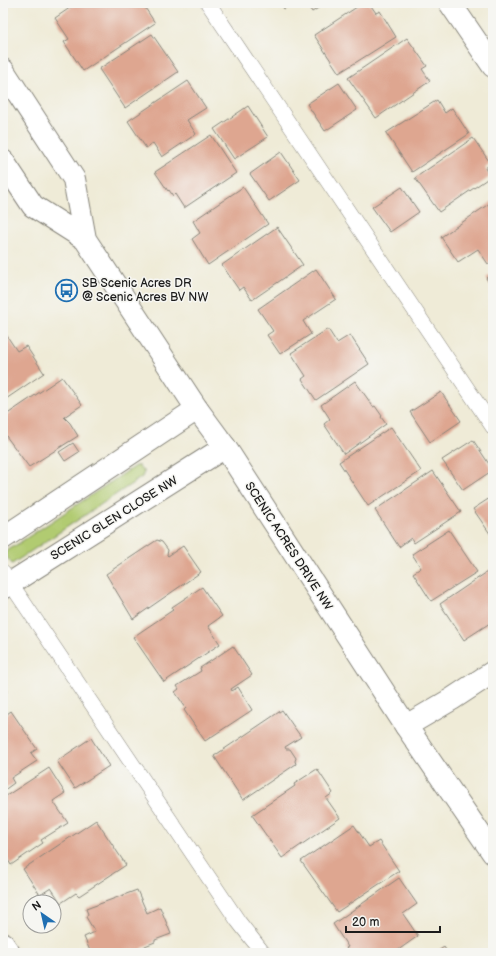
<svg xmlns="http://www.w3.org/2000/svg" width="496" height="956" font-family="'Balsamiq Sans',sans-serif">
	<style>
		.grass { fill: #b1cb71; stroke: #667446 }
		.building { fill: #dea690 }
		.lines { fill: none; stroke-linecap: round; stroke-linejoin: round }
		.service-casing { stroke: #86847a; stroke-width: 16 }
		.minor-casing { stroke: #86847a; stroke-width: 24 }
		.tertiary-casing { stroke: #86847a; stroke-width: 24 }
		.service { stroke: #fff; stroke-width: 15 }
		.minor { stroke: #fff; stroke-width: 22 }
		.tertiary { stroke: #fff; stroke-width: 22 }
		.labels { text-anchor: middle; stroke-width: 3; stroke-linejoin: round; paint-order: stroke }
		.poi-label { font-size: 12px; fill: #1c1c1c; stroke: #f6f6f2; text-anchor: start }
		.street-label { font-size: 12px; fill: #1c1c1c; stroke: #f6f6f2 }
	</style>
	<rect width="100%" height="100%" fill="#f6f6f2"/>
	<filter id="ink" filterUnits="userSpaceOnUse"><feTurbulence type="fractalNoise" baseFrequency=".025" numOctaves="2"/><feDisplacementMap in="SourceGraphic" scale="8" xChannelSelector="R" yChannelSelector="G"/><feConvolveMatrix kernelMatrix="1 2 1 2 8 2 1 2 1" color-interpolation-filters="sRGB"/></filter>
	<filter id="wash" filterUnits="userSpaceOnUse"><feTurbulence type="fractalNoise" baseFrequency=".012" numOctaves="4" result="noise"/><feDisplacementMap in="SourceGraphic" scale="16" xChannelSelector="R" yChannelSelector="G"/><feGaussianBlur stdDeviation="0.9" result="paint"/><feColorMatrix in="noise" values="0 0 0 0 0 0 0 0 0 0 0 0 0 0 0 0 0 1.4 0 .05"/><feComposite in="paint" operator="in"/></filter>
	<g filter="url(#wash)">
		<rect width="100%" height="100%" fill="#efebd7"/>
		<!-- grass -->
		<path class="grass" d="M135 466H139L144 472 142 477 12 564 4 553Z"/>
		<g id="blocks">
			<!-- building -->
			<path class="building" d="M77 3H142L155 23 83 71 64 42 69 39 55 18Z
				M280 3H293L284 9Z
				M306 3H326L312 12Z
				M363 3H369L376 13 380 11 396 37 339 73 314 35Z
				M152 34 178 72 125 108 99 69Z
				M407 38 427 66 422 69 430 81 376 118 348 78Z
				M188 81 206 108 187 120 196 134 162 157 153 143 146 148 128 121Z
				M339 83 357 110 325 131 307 104Z
				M437 100 445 113 452 108 469 134 412 172 386 133Z
				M248 106 268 137 234 159 214 129Z
				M211 135 236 173 184 208 175 194 173 196 169 190 168 191 155 172Z
				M473 138 491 164 485 168 490 177 439 212 415 178Z
				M281 152 300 180 269 201 250 174Z
				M243 187 268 224 208 265 192 239 200 233 193 221Z
				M402 187 419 212 390 232 372 207Z
				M493 201V261L488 264 478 249 458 262 441 237Z
				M277 227 303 265 252 300 243 287 239 290 222 265Z
				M316 269 336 299 303 321 311 334 280 354 267 335 273 331 258 309Z
				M493 273V289L486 278Z
				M328 329 337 343 350 335 369 364 316 400 302 379 306 376 291 353Z
				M5 333 17 351 26 346 44 373 3 401V334Z
				M62 377 82 405 64 417 70 423 78 436 29 467 3 432V417Z
				M355 381 372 405 373 407 375 406 382 416 381 417 386 424 344 454 324 424 330 419 321 405Z
				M441 392 461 421 430 442 410 412Z
				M391 427 421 471 368 506 339 462Z
				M473 440 493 470 463 490 442 460Z
				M73 443 79 452 65 461 59 452Z
				M433 471 461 512 414 543 411 538 399 547 375 510Z
				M493 496V538L473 509Z
				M449 530 477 572 431 601 413 573 421 568 412 554Z
				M157 540 162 542 168 550 167 555 168 556 183 546 201 572 133 619 106 574Z
				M493 568V621L464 640 440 604Z
				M202 587 222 616 208 626 220 644 164 682 133 637 173 610 172 607Z
				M233 646 252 675 231 689 232 691 238 687 252 710 205 741 184 710 186 708 175 692 179 689 177 686 201 671 200 668Z
				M3 685 7 692 3 694Z
				M282 710 301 737 285 747 286 749H290L296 758 295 761 296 764 243 800 214 756Z
				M11 711 37 749 31 753 37 761 11 778 14 783 3 791V717Z
				M91 738 109 766 75 788 57 761Z
				M49 768 65 793 53 801 68 823 41 840 43 843 11 865 3 852V798Z
				M317 769 333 793 326 798 340 818 282 858 252 815 295 786 294 784Z
				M96 820 126 865 79 896 76 893 61 903 51 888 40 895 23 869Z
				M354 825 369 847 379 841 399 871 337 912 301 861Z
				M399 878 417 904 403 914 418 936 394 953H350L346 948 348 947 333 924Z
				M137 890 147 913 160 907 171 934 155 940V942L145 946 138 953H91L84 937 95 932 86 917 88 914 86 909Z
				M444 947 448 953H435Z"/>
		</g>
	</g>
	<g filter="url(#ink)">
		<use href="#blocks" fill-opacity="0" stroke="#86847a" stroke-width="1"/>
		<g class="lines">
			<defs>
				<path id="service" d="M208 3 493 427
					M3 572 238 921 263 953"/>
				<path id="minor" d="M450 3 493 66
					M3 538 197 409
					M3 588 225 447
					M406 726 452 699 493 672
					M3 944 9 953"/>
				<path id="tertiary" d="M3 70 74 179 85 239 197 409 225 447 406 726 493 853
					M3 161 33 206 85 239"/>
			</defs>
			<!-- service casing -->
			<use href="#service" class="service-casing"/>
			<!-- minor casing -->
			<use href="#minor" class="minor-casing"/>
			<!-- tertiary casing -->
			<use href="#tertiary" class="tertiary-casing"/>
			<!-- service -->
			<use href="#service" class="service"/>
			<!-- minor -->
			<use href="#minor" class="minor"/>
			<!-- tertiary -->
			<use href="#tertiary" class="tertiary"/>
		</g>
	</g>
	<!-- icons -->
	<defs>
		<symbol id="bus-ring" viewBox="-11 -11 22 22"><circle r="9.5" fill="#f6f6f2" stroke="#1f6fb2" stroke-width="1.5"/><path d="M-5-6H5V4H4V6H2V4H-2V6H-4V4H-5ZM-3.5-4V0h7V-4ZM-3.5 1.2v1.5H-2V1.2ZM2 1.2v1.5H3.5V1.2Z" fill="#1f6fb2"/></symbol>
	</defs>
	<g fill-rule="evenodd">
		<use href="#bus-ring" x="54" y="278" width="25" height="25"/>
	</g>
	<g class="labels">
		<!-- poi labels -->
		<g class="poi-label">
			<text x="82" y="287">SB Scenic Acres DR<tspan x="82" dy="14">@ Scenic Acres BV NW</tspan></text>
		</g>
		<!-- street labels -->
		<g class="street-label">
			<text transform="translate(114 518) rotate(-32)" y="4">SCENIC GLEN CLOSE NW</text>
			<text transform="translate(289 546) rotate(57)" y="4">SCENIC ACRES DRIVE NW</text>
		</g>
	</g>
	<!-- margin -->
	<rect width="496" height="956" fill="none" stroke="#f6f6f2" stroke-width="16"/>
	<!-- north arrow -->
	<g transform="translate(42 914) rotate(326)"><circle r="19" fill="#f6f6f2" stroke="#9f9f9c"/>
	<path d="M0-3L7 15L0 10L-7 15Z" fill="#1f6fb2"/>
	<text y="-6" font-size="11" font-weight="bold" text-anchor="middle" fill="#1c1c1c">N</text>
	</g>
	<!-- scale -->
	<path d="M346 926v6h94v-6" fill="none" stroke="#1c1c1c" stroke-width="2"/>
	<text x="352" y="926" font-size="12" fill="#1c1c1c" stroke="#f6f6f2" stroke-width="3" paint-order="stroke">20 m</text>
</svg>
